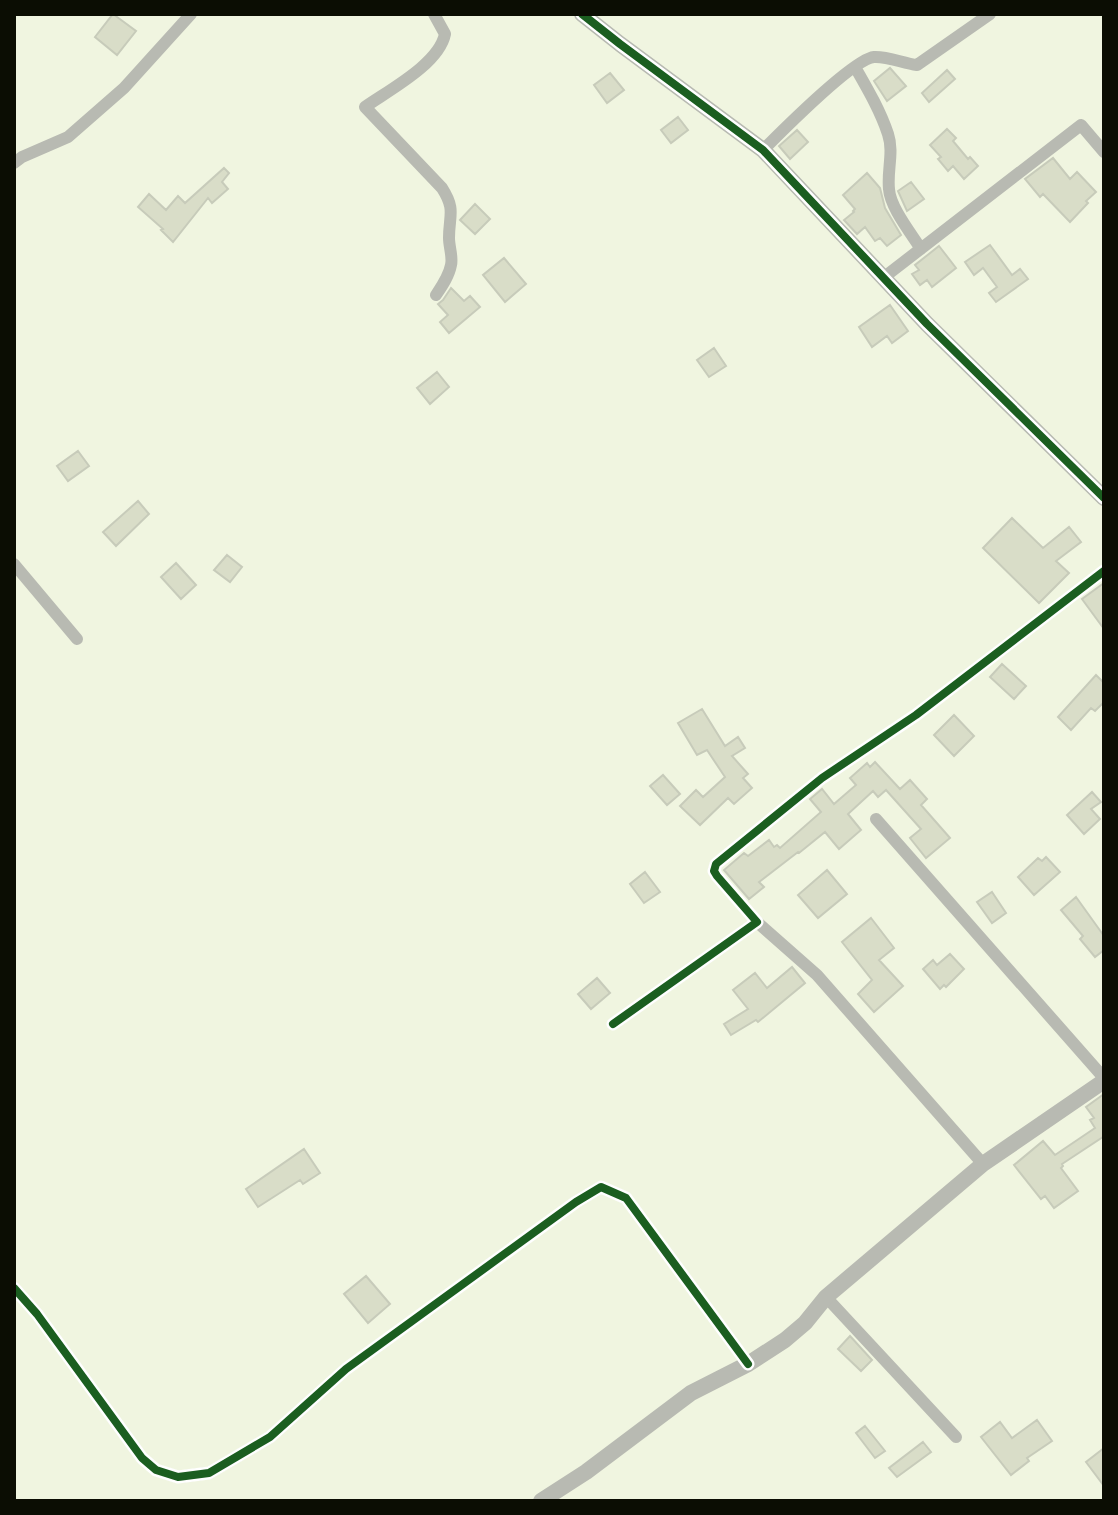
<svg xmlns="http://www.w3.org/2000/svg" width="1118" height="1515" font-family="'Nunito Sans',sans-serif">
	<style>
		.building { fill: #d9ddc8; stroke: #c7cbba; stroke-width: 2 }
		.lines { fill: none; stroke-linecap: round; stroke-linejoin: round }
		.minor { stroke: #b8bab2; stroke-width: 12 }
		.tertiary { stroke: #b8bab2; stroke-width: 16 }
		.cycleway-casing { stroke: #fff; stroke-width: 13 }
		.cycleway { stroke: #1b5e20; stroke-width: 8 }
	</style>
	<rect width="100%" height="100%" fill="#f0f5e0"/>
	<!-- building -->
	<path class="building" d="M113 14 136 31 117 55 95 37Z
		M890 68 906 86 887 101 874 81Z
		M947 70 955 79 929 102 922 93Z
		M610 73 624 90 607 103 594 85Z
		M678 117 688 130 671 143 661 130Z
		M947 129 956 138 953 141 968 159 970 157 978 166 964 179 953 166 948 171 938 159 941 157 930 145Z
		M797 130 808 142 790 159 779 146Z
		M1053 158 1070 179 1077 172 1096 192 1086 201 1088 203 1070 222 1043 194 1040 197 1025 179Z
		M224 168 229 173 222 182 228 189 212 203 208 198 173 242 161 230 163 229 138 207 149 194 166 210 178 196 185 203Z
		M867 173 880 188 885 208 901 235 887 246 880 238 875 241 865 227 857 234 844 220 854 212 853 211 855 209 843 195Z
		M911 182 924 199 907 211 898 191Z
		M475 204 490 219 475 234 460 220Z
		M990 245 1012 275 1020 269 1028 279 996 302 989 293 997 287 983 268 974 275 965 262Z
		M939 246 956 268 932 287 927 280 920 285 912 274 919 270 915 265Z
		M504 258 526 284 505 302 483 275Z
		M451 288 464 301 470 296 480 307 449 333 440 322 448 315 438 304 443 300Z
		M890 305 908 331 892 343 887 336 872 347 859 327Z
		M714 348 726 366 709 377 697 360Z
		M437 372 449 387 430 404 417 388Z
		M78 451 89 466 68 481 57 466Z
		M138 501 149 514 116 546 103 532Z
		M1012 518 1043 548 1069 527 1081 542 1056 561 1069 573 1039 603 983 548Z
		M227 555 242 567 230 582 214 570Z
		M176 563 196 585 181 599 161 577Z
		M1104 583V629L1082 599Z
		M1002 664 1026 686 1014 699 990 677Z
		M1096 675 1104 683V702L1095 711 1091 708 1071 730 1058 717Z
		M702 709 725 746 738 737 745 748 732 756 748 774 743 778 752 788 734 804 728 798 700 825 680 806 696 790 703 797 725 777 707 750 697 755 678 723Z
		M954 715 974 736 954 756 934 735Z
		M875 762 900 789 910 780 927 799 921 805 950 838 926 858 910 838 921 829 886 790 878 797 873 791 848 814 861 830 839 849 825 832 799 853 798 852 759 882 764 887 749 899 724 870 744 853 748 856 769 840 774 847 777 845 780 848 821 812 810 799 822 789 834 804 856 785 850 778 867 763 870 767Z
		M663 775 680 794 667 805 650 786Z
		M1092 792 1101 802 1091 809 1100 819 1084 834 1067 815Z
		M1046 857 1060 872 1034 895 1018 877 1038 858 1042 861Z
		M827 870 847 894 818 918 798 895Z
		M645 872 660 892 644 903 630 884Z
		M992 892 1006 913 992 923 977 902Z
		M1076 897 1104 936V950L1095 957 1080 939 1083 936 1061 910Z
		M871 918 894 948 879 960 903 986 874 1012 858 994 872 980 842 942Z
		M950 954 964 969 946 987 944 985 940 989 923 969 933 960 937 965Z
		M792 967 805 983 758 1022 756 1020 731 1035 724 1024 748 1009 733 990 755 973 767 988Z
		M597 978 610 993 591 1009 578 994Z
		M1104 1094V1139L1103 1137 1062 1164 1063 1166 1061 1168 1078 1191 1054 1208 1045 1196 1041 1199 1014 1165 1043 1141 1055 1155 1095 1128 1090 1120 1094 1118 1086 1107Z
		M304 1149 320 1173 303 1184 300 1180 258 1207 246 1189Z
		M366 1276 390 1304 368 1323 344 1294Z
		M850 1336 872 1360 861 1371 838 1349Z
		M1037 1420 1052 1441 1027 1458 1029 1461 1011 1475 981 1437 1000 1422 1012 1438Z
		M865 1426 885 1451 875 1458 856 1433Z
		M923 1442 931 1452 897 1477 889 1468Z
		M1104 1448V1486L1086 1462Z"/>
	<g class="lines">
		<!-- minor -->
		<path class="minor" d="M434 14 445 34C439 64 389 90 365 107L442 188C456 210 449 215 449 238 449 247 453 257 451 265 449 276 442 286 436 295
			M855 67C867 88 880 110 888 134 894 152 887 170 889 189 890 207 911 233 921 249
			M763 150C781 132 853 59 874 57 886 56 903 63 917 65L990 14
			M14 163 22 157 68 137 124 88 191 14
			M883 278 1081 125 1104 152
			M14 564 77 639
			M876 819 1104 1078
			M757 922 817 975 983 1164
			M613 1024 757 922 717 876 714 871 716 864 822 778 916 715 1104 571
			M14 1288 37 1314 142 1458 156 1470 178 1477 209 1473 270 1437 346 1369 576 1202 601 1187 626 1198 748 1364
			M826 1297 956 1437"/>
		<!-- tertiary -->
		<path class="tertiary" d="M582 14 620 44 763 150 927 324 1104 498
			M541 1501 586 1472 691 1393 748 1364 785 1340 805 1323 826 1297 983 1164 1104 1081"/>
		<defs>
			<path id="cycleway" d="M582 14 620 44 763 150 927 324 1104 498
				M613 1024 757 922 717 876 714 871 716 864 822 778 916 715 1104 571
				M14 1288 37 1314 142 1458 156 1470 178 1477 209 1473 270 1437 346 1369 576 1202 601 1187 626 1198 748 1364"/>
		</defs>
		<!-- cycleway casing -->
		<use href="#cycleway" class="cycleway-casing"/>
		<!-- cycleway -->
		<use href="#cycleway" class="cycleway"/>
	</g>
	<!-- border -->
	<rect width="1118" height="1515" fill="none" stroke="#0b0d03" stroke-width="32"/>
</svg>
